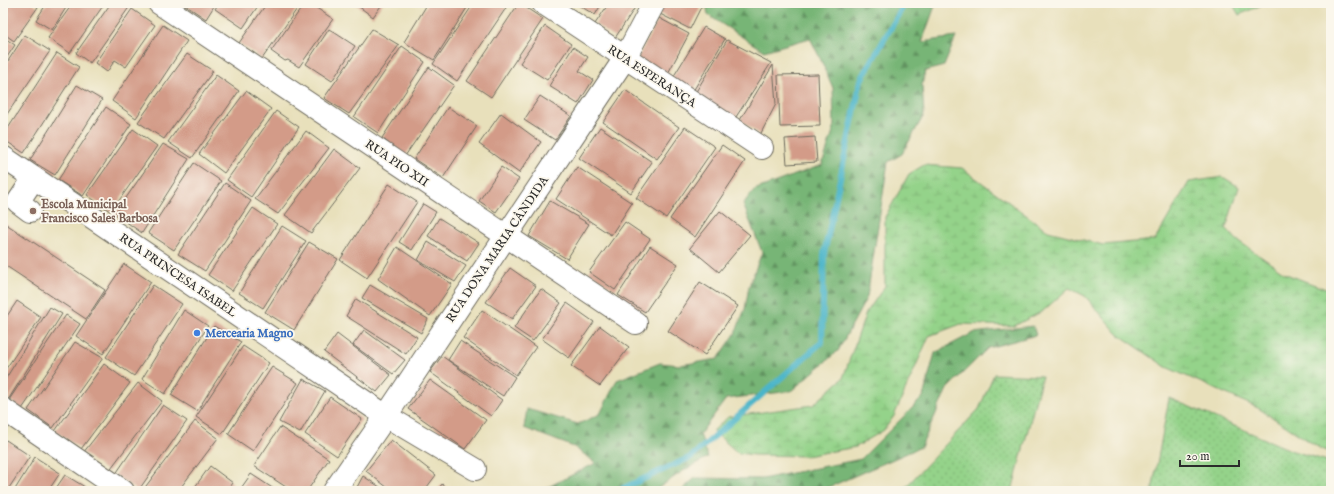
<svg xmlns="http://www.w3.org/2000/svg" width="1334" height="494" font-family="'IM FELL English',serif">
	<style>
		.grass { fill: url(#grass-dots); stroke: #607f5a }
		.forest { fill: url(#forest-firs); stroke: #517050 }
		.wetland { fill: url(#wetland-marsh); stroke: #607f5a }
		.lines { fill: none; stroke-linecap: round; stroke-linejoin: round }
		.stream { stroke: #4bb5c9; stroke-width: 6 }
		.building { fill: #d39b88 }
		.minor-casing { stroke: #6d6a5d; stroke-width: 24 }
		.minor { stroke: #fff; stroke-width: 22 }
		.education-dot { fill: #8d6e63; stroke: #fbf7ec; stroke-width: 1.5 }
		.shop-dot { fill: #3f7fe0; stroke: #fbf7ec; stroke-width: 1.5 }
		.labels { text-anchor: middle; stroke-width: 3.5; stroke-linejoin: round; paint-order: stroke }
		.street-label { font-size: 12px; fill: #2b2b2b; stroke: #fbf7ec }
		.education-label { font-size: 12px; font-weight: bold; fill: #785e54; stroke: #fbf7ec; text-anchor: start }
		.shop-label { font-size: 12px; font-weight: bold; fill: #366cbe; stroke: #fbf7ec; text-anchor: start }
	</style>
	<defs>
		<pattern id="grass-dots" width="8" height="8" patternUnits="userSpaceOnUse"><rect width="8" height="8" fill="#94d38a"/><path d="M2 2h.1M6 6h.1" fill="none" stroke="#80b577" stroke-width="1.8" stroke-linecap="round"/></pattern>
		<pattern id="forest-firs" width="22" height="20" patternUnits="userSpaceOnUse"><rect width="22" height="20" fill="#77b576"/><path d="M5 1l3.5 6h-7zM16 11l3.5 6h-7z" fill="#629361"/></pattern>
		<pattern id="wetland-marsh" width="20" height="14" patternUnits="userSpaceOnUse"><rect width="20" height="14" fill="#94d38a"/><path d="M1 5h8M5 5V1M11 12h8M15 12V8" fill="none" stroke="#80b577"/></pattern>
	</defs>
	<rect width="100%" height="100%" fill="#fbf7ec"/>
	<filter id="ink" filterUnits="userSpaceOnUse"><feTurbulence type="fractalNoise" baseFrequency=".025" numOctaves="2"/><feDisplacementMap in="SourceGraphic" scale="8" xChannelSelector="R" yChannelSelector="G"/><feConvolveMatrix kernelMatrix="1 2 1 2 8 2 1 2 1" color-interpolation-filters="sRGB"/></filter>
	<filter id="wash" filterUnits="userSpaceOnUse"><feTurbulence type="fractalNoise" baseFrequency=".012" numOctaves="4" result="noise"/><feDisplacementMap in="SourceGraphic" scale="16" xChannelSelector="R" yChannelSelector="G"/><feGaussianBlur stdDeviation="0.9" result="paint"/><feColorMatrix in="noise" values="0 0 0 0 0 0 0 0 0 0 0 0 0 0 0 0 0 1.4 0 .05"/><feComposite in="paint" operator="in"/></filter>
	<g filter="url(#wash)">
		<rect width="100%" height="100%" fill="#e8e0bb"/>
		<!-- grass -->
		<path class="grass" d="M1232 3H1266L1239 15Z
			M994 374 1042 376 1012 491H902L979 409Z
			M1169 398 1293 451 1331 462V491H1152Z"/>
		<!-- forest -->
		<path class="forest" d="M706 3H936L922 42 956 37 944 66 925 71 922 85 924 115 902 154 888 162 867 297 838 351 791 391 726 399 700 434 708 457 683 471 654 491H543L544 489 596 463 574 447 524 428 527 409 578 424 600 414 617 380 660 363 680 365 718 359 735 334 745 309 749 286 762 252 743 204 754 190 822 165 834 128 833 88 820 58 810 38 764 51 708 15Z
			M1033 326 1036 335 988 348 947 389 921 447 820 491H681L695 478 762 479 861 459 923 397 935 353 973 333Z"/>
		<!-- wetland -->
		<path class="wetland" d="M924 165 962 168 1048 231 1103 245 1155 240 1189 182 1223 177 1239 187 1226 228 1237 240 1286 274 1331 291V452L1321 449 1258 408 1166 367 1118 334 1085 296 1069 288 1043 311 1014 326 961 324 929 336 894 416 884 430 856 447 806 456 754 455 738 453 713 431 728 417 813 405 843 378 866 313 885 286V217L909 174Z"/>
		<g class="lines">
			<!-- stream -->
			<path class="stream" d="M617 491 691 457 822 342 824 254 861 80 905 3"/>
		</g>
		<g id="blocks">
			<!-- building -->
			<path class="building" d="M3 3H32L38 7 14 41 3 33Z
				M47 3H69L52 30 36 20Z
				M73 3H105L70 53 48 38Z
				M111 3H126L130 6 90 63 76 53Z
				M182 3H216L206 19Z
				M219 3H260L243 28 215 9Z
				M267 3H294L299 6 262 59 239 43Z
				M305 3H309L333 19 299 67 288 60 285 61 271 51Z
				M354 3H383L373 17Z
				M428 3H470L434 60 404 42Z
				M474 3H500L506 8 457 81 433 64Z
				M519 3 543 19 491 97 467 81Z
				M575 3H602L595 15Z
				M609 3H638L615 38 595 24Z
				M661 3H699L702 5 690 29 656 12Z
				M132 9 155 25 126 67 115 60 107 72 95 63Z
				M659 18 689 34 666 77 636 61Z
				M163 25 187 41 136 118 112 101Z
				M545 26 571 44 547 80 520 63Z
				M704 27 725 39 693 91 672 79Z
				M329 29 355 46 332 81 306 64Z
				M372 29 399 45 349 114 324 98Z
				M25 35 50 51 3 120V63L6 64Z
				M3 37 15 45 5 60 3 58Z
				M727 40 771 63 734 120 694 95Z
				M402 46 425 62 378 133 354 117Z
				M573 47 588 57 579 71 593 80 578 104 549 86Z
				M57 53 79 67 24 153 3 139V136Z
				M187 54 213 71 164 139 138 122Z
				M773 65 776 104 760 135 740 120Z
				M429 67 454 85 405 156 382 138Z
				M818 74 820 126 780 127 778 75Z
				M216 75 239 91 192 158 168 142Z
				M77 85 102 100 55 175 30 160Z
				M625 90 679 127 657 159 603 122Z
				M246 91 271 109 224 173 199 154Z
				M540 96 571 116 555 140 524 120Z
				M106 107 131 124 83 196 58 180Z
				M448 107 477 126 443 178 414 159Z
				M276 111 299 127 251 197 227 180Z
				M501 113 541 142 519 173 479 144Z
				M600 127 652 162 631 193 579 158Z
				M685 127 715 147 666 218 636 198Z
				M133 129 157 146 111 212 87 195Z
				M306 131 329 148 278 214 255 199Z
				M815 137 817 162 787 164 785 139Z
				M163 144 189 159 142 233 115 214Z
				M722 145 745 161 695 237 670 219Z
				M334 149 360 168 311 233 285 215Z
				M194 163 221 181 174 250 148 233Z
				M501 167 519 179 496 212 479 201Z
				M577 167 632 203 611 235 556 199Z
				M225 183 251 201 205 271 178 254Z
				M389 184 417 202 367 278 340 260Z
				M550 201 589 224 567 259 529 236Z
				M423 204 436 212 412 250 399 242Z
				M253 208 277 224 232 291 208 275Z
				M720 211 750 235 719 272 690 248Z
				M439 218 479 243 467 261 428 236Z
				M3 222 105 290 86 319 3 264Z
				M625 222 650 239 615 290 589 272Z
				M282 226 306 241 263 308 239 293Z
				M309 242 338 259 294 330 265 312Z
				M428 242 466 266 455 282 418 260Z
				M650 246 678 264 645 312 618 295Z
				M397 247 452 284 430 316 378 279Z
				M124 264 151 282 103 354 76 336Z
				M510 268 536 286 512 319 486 302Z
				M700 282 738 306 705 355 668 331Z
				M153 285 182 304 134 376 106 357Z
				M370 285 428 319 421 333 362 298Z
				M541 289 561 303 533 341 514 328Z
				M356 299 417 337 406 354 346 316Z
				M17 301 41 317 3 373V322Z
				M567 303 594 322 569 358 542 339Z
				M50 307 62 314 8 400 3 397V383Z
				M184 310 208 326 165 394 142 379Z
				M482 310 536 347 516 375 463 338Z
				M66 315 80 324 22 409 9 400Z
				M214 326 241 342 197 411 171 395Z
				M600 326 629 347 600 386 571 366Z
				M364 330 405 360 393 374 353 345Z
				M337 334 391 375 377 392 324 352Z
				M460 341 515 377 503 396 448 360Z
				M75 342 103 358 53 428 28 410Z
				M243 346 269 363 222 434 196 417Z
				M442 356 502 400 491 416 430 372Z
				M104 364 130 383 81 449 55 431Z
				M272 367 298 383 253 451 228 434Z
				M303 379 325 391 300 433 279 422Z
				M430 380 486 420 465 449 408 409Z
				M138 383 162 401 108 472 83 453Z
				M330 397 362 419 337 456 305 434Z
				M163 405 187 421 138 491 115 475Z
				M195 421 218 438 178 491 143 490Z
				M280 427 329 459 307 491H292L254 466Z
				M6 440 30 456 7 491H3V444Z
				M391 440 436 475 424 491H392L366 471Z
				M35 457 60 473 48 491H14Z
				M210 466 233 483 227 491H192Z
				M251 474 277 491H239Z
				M65 475 85 487 82 491H54Z
				M363 476 386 491H359L356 489Z
				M442 484 451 491H437Z"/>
		</g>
	</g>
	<g filter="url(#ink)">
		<use href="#blocks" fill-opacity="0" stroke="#6d6a5d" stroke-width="1"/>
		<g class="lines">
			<defs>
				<path id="minor" d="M159 3 636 323
					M543 3 762 148
					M3 157 386 416 475 469
					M30 211 18 202 34 178
					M3 409 123 491
					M334 491 386 416 625 58 654 3"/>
			</defs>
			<!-- minor casing -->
			<use href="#minor" class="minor-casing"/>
			<!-- minor -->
			<use href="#minor" class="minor"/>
		</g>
	</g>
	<!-- markers -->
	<circle class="education-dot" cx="33" cy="211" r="4"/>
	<circle class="shop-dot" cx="197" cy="333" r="4"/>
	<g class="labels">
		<!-- street labels -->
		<g class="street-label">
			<text transform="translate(652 76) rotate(33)" y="4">RUA ESPERANÇA</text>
			<text transform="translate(397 163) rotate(34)" y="4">RUA PIO XII</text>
			<text transform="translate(497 249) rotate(-56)" y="4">RUA DONA MARIA CÂNDIDA</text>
			<text transform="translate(178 275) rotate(34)" y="4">RUA PRINCESA ISABEL</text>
		</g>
		<!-- education labels -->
		<g class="education-label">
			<text x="41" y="208">Escola Municipal<tspan x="41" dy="14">Francisco Sales Barbosa</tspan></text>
		</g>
		<!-- shop labels -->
		<g class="shop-label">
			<text x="205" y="337">Mercearia Magno</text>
		</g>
	</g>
	<!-- margin -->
	<rect width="1334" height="494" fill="none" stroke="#fbf7ec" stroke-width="16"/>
	<!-- scale -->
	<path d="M1180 460v6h59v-6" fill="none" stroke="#2b2b2b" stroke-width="2"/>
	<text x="1186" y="460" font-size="12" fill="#2b2b2b" stroke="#fbf7ec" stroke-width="3" paint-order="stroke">20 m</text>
</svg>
